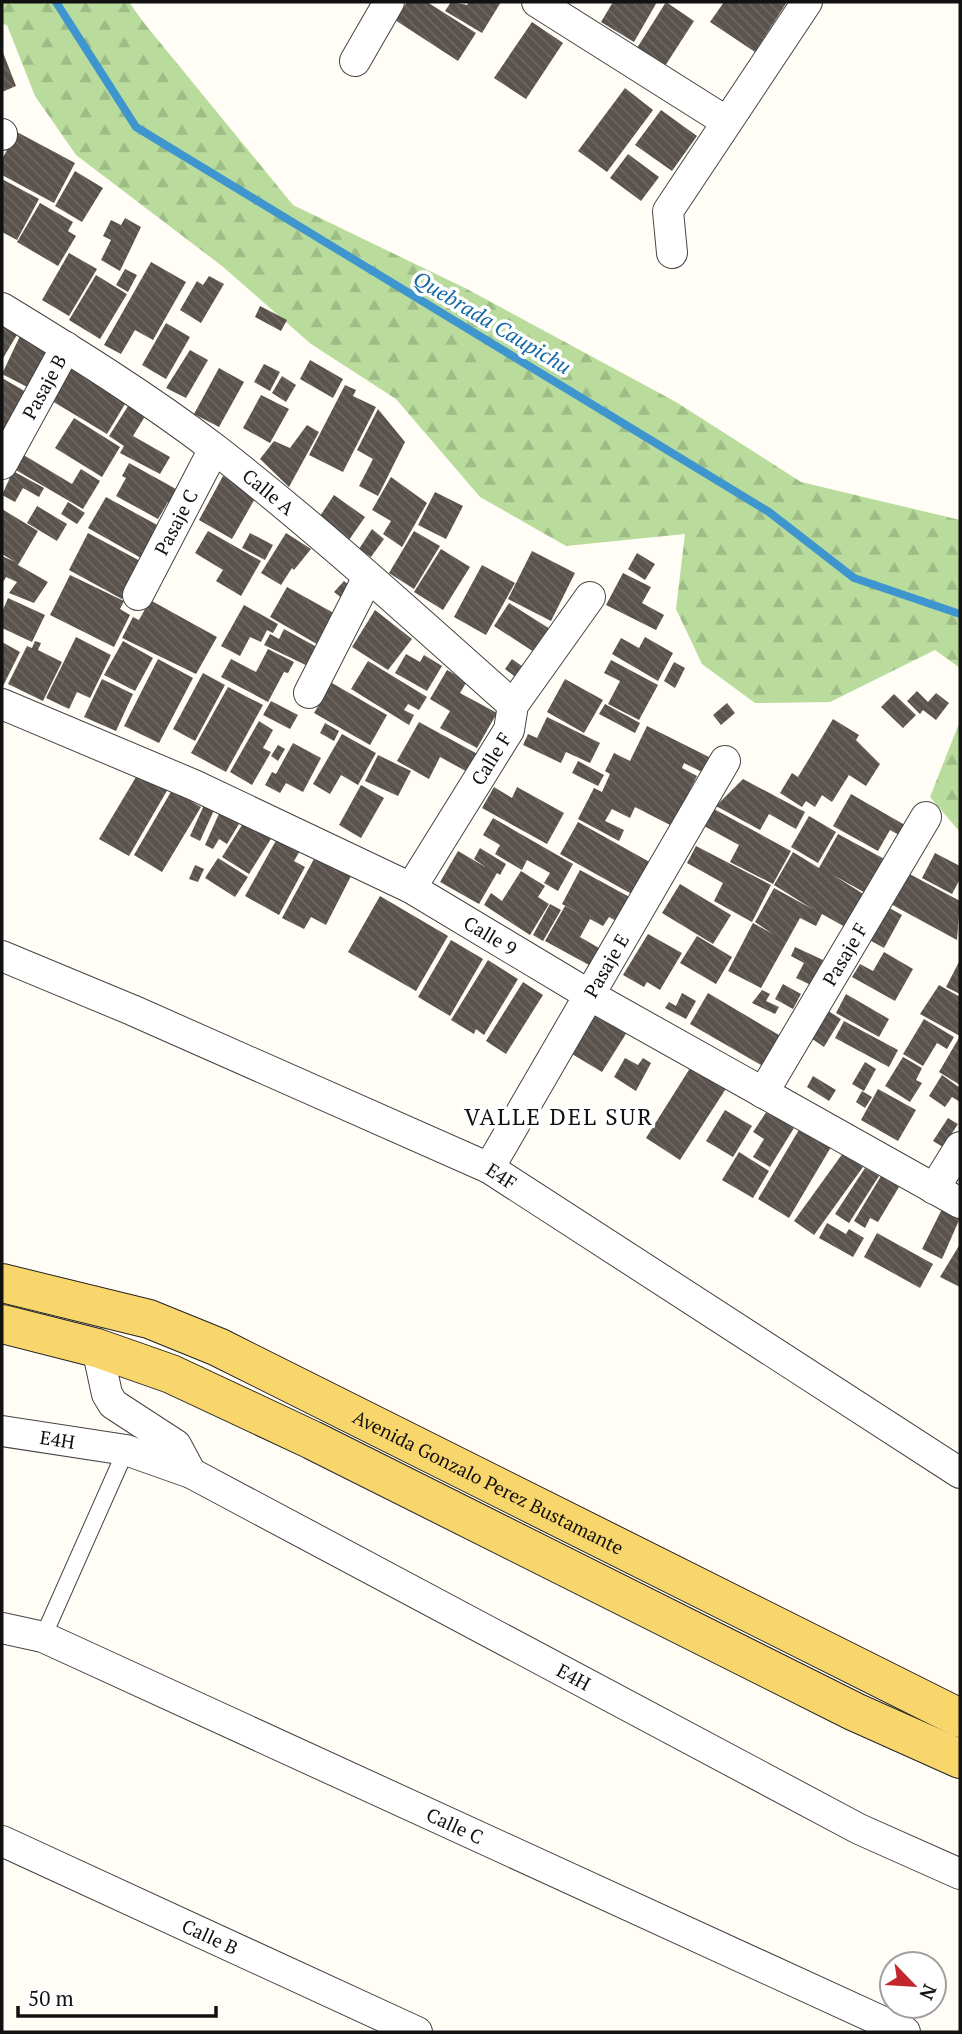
<svg xmlns="http://www.w3.org/2000/svg" width="962" height="2034" font-family="'PT Serif',serif">
	<style>
		.forest { fill: url(#forest-firs) }
		.lines { fill: none; stroke-linecap: round; stroke-linejoin: round }
		.stream { stroke: #3f96cf; stroke-width: 8 }
		.building { fill: url(#building-back-hatch) }
		.service-casing { stroke: #444; stroke-width: 18 }
		.minor-casing { stroke: #444; stroke-width: 32 }
		.primary-casing { stroke: #222; stroke-width: 40 }
		.service { stroke: #fff; stroke-width: 16 }
		.minor { stroke: #fff; stroke-width: 30 }
		.primary { stroke: #f9d66b; stroke-width: 38 }
		.labels { text-anchor: middle; stroke-width: 7; stroke-linejoin: round; paint-order: stroke }
		.street-label { font-size: 19px; fill: #111; stroke: #fff }
		.water-label { font-size: 21px; font-style: italic; fill: #1768a6; stroke: #fff }
		.quarter-label { font-size: 23px; letter-spacing: 2px; fill: #111; stroke: #fff }
	</style>
	<defs>
		<pattern id="forest-firs" width="22" height="20" patternUnits="userSpaceOnUse" patternTransform="scale(1.75)"><rect width="22" height="20" fill="#b9dc9c"/><path d="M5 1l3.5 6h-7zM16 11l3.5 6h-7z" fill="#9ebc85"/></pattern>
		<pattern id="building-back-hatch" width="6" height="6" patternUnits="userSpaceOnUse" patternTransform="scale(1.75)"><rect width="6" height="6" fill="#5a524d"/><path d="M-1 5l2 2M0 0l6 6M5-1l2 2" fill="none" stroke="#6d6662"/></pattern>
	</defs>
	<rect width="100%" height="100%" fill="#fffdf5"/>
	<!-- forest -->
	<path class="forest" d="M2 2H129L144 23 293 205 465 288 676 402 801 482 960 520V668L935 650 830 702 755 703 702 664 676 609 685 534 566 546 480 497 396 399 311 344 222 266 76 155 35 96 7 25 2 24Z
		M960 721V832L930 797Z"/>
	<g class="lines">
		<!-- stream -->
		<path class="stream" d="M56 2 136 127 769 512 854 578 960 614"/>
	</g>
	<!-- building -->
	<path class="building" d="M407 2H427L476 33 458 61 395 20Z
		M451 2 467 5 469 2H501L482 33 445 11Z
		M613 2H657L634 42 601 22Z
		M666 2 694 21 665 66 637 48Z
		M724 2H787L755 52 710 22Z
		M532 22 563 43 526 99 494 78Z
		M2 50 16 86 2 92Z
		M625 88 653 110 607 172 578 151Z
		M661 110 697 136 672 171 635 145Z
		M17 132 75 163 54 203 2 175V159Z
		M628 154 659 177 641 201 610 178Z
		M75 171 103 188 82 222 55 206Z
		M2 179 39 199 17 240 2 232Z
		M40 203 73 222 68 231 76 236 58 266 17 242Z
		M125 218 141 227 120 271 101 260 111 240 103 236 111 220 121 225Z
		M69 253 97 269 69 316 42 300Z
		M151 262 186 282 153 340 135 330 121 354 104 345Z
		M125 269 137 275 128 292 116 285Z
		M96 275 127 294 100 339 69 320Z
		M209 276 224 284 201 323 180 310 197 281 203 285Z
		M260 306 287 320 281 331 255 317Z
		M166 323 190 337 166 379 142 365Z
		M2 324 18 333 2 360Z
		M20 336 57 356 37 392 2 374Z
		M190 350 208 360 186 398 166 388Z
		M310 360 343 379 333 398 300 379Z
		M264 364 280 372 270 391 254 382Z
		M73 366 128 399 107 434 52 401Z
		M219 368 244 382 219 427 194 414Z
		M282 376 296 385 286 402 272 393Z
		M2 378 35 397 13 435 2 428Z
		M345 385 356 390 353 396 376 407 343 472 309 455Z
		M261 395 289 409 270 443 243 428Z
		M130 403 147 413 133 436 170 457 160 474 120 453 124 446 109 436Z
		M378 409 405 442 378 496 359 486 373 459 357 450Z
		M74 418 120 447 102 477 55 448Z
		M307 425 319 432 289 487 260 459 274 441 290 448Z
		M22 454 72 484 81 469 100 481 83 509 14 469Z
		M129 463 185 494 177 507 168 502 158 519 116 496 126 478 122 476Z
		M13 471 44 488 39 497 23 488 15 502 2 495Z
		M223 476 257 495 232 539 199 520Z
		M391 477 427 503 402 547 383 534 391 521 372 510Z
		M435 492 463 506 446 539 418 525Z
		M334 495 365 517 349 540 320 516Z
		M106 497 159 526 141 558 88 528Z
		M68 502 85 513 77 524 61 514Z
		M37 506 67 524 57 541 27 523Z
		M2 509 38 531 18 565 48 582 34 603 9 593 17 582 6 577 2 584V556L15 562 2 554Z
		M372 529 384 539 371 557 359 549Z
		M208 531 261 561 241 596 216 581 223 570 195 553Z
		M414 531 440 546 414 589 389 573Z
		M88 533 142 562 122 599 69 570Z
		M250 533 273 545 265 560 242 548Z
		M286 533 311 549 294 570 292 568 281 585 261 573Z
		M441 549 470 567 443 610 414 592Z
		M532 551 575 573 551 621 508 599Z
		M637 553 655 564 645 580 628 569Z
		M482 565 515 583 486 635 454 617Z
		M623 573 651 587 642 603 664 615 656 630 606 605Z
		M70 575 124 601 120 609 130 615 114 647 50 615Z
		M344 581 352 588 343 599 334 592Z
		M287 587 339 616 322 647 270 617Z
		M8 598 45 615 32 642 2 628V612Z
		M150 600 217 637 196 674 122 638 133 617 139 620Z
		M509 603 550 629 534 652 494 626Z
		M244 605 278 624 273 633 267 630 261 642 250 637 240 656 221 646Z
		M375 610 412 639 388 670 352 647Z
		M284 629 324 651 314 669 264 645 270 634 279 639Z
		M76 637 111 655 90 698 77 692 69 709 46 698Z
		M645 637 673 653 658 681 612 654 621 638 639 648Z
		M35 641 41 643 38 650 62 662 43 701 8 684 27 646 32 648Z
		M123 641 153 658 135 691 104 675Z
		M2 642 20 652 2 688Z
		M268 649 294 662 288 673 284 672 268 702 221 677 231 659 256 672Z
		M406 654 420 662 424 655 442 666 427 691 395 673Z
		M158 659 193 678 159 743 124 726Z
		M512 659 526 669 518 679 505 669Z
		M611 660 658 685 639 720 608 704 620 681 604 673Z
		M368 661 427 697 419 710 408 704 404 710 414 715 409 725 351 689Z
		M674 662 685 668 675 688 664 681Z
		M447 670 467 681 460 693 497 713 477 748 440 728 450 711 430 699Z
		M203 673 225 685 195 741 173 729Z
		M102 679 133 694 116 731 84 717Z
		M565 679 603 700 584 733 547 712Z
		M332 683 387 715 370 745 314 713Z
		M228 687 263 705 226 772 191 753Z
		M917 691 928 702 936 693 949 703 936 720 923 710 920 714 907 701Z
		M894 694 916 715 903 728 881 707Z
		M271 701 298 715 290 729 263 715Z
		M727 703 735 713 721 725 713 715Z
		M605 704 640 723 635 733 599 714Z
		M547 717 600 743 590 763 566 752 561 763 523 745 528 734 537 738Z
		M833 719 859 735 856 740 880 764 866 786 849 775 832 802 822 795 815 807 806 801 802 807 780 793 792 773 798 777Z
		M259 721 273 730 263 748 271 752 252 785 230 772Z
		M419 722 483 757 473 775 440 757 429 779 397 761Z
		M325 723 339 731 334 741 320 733Z
		M647 726 709 757 702 772 684 763 682 768 697 776 672 826 635 807 630 818 612 809 605 821 624 830 619 841 578 819 594 788 602 792 610 774 605 771 614 753 630 761Z
		M342 734 376 753 358 785 341 775 330 794 313 784Z
		M293 743 321 758 303 792 286 783 280 793 265 785 272 772 276 774Z
		M278 745 285 749 278 761 271 756Z
		M378 755 411 771 398 796 365 781Z
		M578 761 604 775 598 786 572 773Z
		M139 772 168 789 129 856 99 839Z
		M743 779 805 812 796 829 769 814 760 830 716 806Z
		M361 785 384 798 361 838 339 825Z
		M494 787 512 798 517 787 564 813 547 844 482 808Z
		M172 790 201 807 162 872 134 855Z
		M851 794 910 828 904 838 890 830 878 851 833 826Z
		M205 803 215 808 200 841 190 836Z
		M222 807 242 819 227 844 219 839 213 849 205 845Z
		M714 809 791 851 773 884 730 862 739 845 704 826Z
		M809 816 836 832 818 863 791 847Z
		M247 817 274 834 249 874 222 857Z
		M493 818 573 864 558 891 544 883 550 873 527 860 522 870 495 854 500 845 483 835Z
		M578 822 655 865 637 897 560 854Z
		M838 834 888 861 869 895 833 875 865 895 845 927 822 914 816 926 800 918 761 988 728 971 753 923 773 934 755 922 774 888 814 910 774 885 793 852 819 868Z
		M278 837 301 849 294 861 305 867 279 915 245 896Z
		M696 846 771 885 752 922 714 901 723 883 687 863Z
		M480 848 506 864 500 875 497 873 479 904 440 882 458 851 487 868 474 859Z
		M935 853 960 866V879L952 894 922 878Z
		M315 857 351 876 326 925 311 917 304 929 282 918Z
		M218 858 248 877 235 897 205 878Z
		M195 865 204 869 198 882 189 879Z
		M580 870 635 900 622 924 609 917 603 926 590 919 580 937 599 948 589 965 545 941 565 906 584 916 562 904Z
		M521 871 545 886 538 897 549 904 530 935 484 905 491 893 502 901Z
		M904 871 960 901 957 940 887 902Z
		M680 884 731 915 713 944 662 913Z
		M380 896 448 936 416 991 348 952Z
		M550 904 561 910 543 941 533 935Z
		M882 904 902 915 884 948 864 937Z
		M648 934 682 953 660 990 647 982 644 987 623 975Z
		M697 936 732 957 716 984 680 963Z
		M451 940 483 959 450 1016 418 997Z
		M795 947 823 960 811 985 796 978 804 963 791 956Z
		M884 952 913 969 895 1001 852 977 860 964 873 971Z
		M488 960 518 979 484 1035 476 1029 474 1034 451 1020Z
		M960 960V994L946 987Z
		M523 982 543 995 506 1054 486 1041Z
		M783 984 801 994 793 1009 775 999Z
		M939 985 960 997V1036L920 1014Z
		M762 990 770 994 766 1001 779 1007 775 1014 752 1003Z
		M682 993 696 1001 686 1019 665 1008 669 1002 676 1006Z
		M708 993 784 1038 766 1068 690 1024Z
		M846 994 889 1019 879 1037 836 1013Z
		M825 1009 841 1019 824 1047 808 1036Z
		M599 1010 629 1029 602 1072 572 1054Z
		M924 1019 954 1037 947 1049 937 1043 923 1066 903 1054Z
		M844 1021 898 1050 889 1067 835 1038Z
		M960 1036V1085L939 1072Z
		M903 1057 922 1068 916 1080 922 1083 910 1102 885 1086Z
		M625 1058 638 1065 643 1058 651 1063 636 1091 614 1077Z
		M865 1062 876 1069 864 1091 852 1084Z
		M692 1065 727 1087 680 1160 646 1138Z
		M942 1075 960 1088V1102L952 1097 945 1107 929 1096Z
		M813 1076 836 1090 829 1101 807 1087Z
		M878 1089 916 1110 898 1141 861 1120Z
		M862 1091 872 1097 865 1108 856 1102Z
		M725 1110 752 1126 733 1157 706 1141Z
		M767 1111 794 1128 770 1167 753 1157 764 1139 753 1132Z
		M948 1118 958 1124 943 1147 933 1141Z
		M800 1128 831 1147 789 1218 758 1199Z
		M739 1152 769 1171 753 1198 722 1180Z
		M843 1153 863 1167 814 1235 794 1221Z
		M865 1168 879 1176 849 1223 835 1214Z
		M881 1176 899 1187 878 1222 870 1218 865 1228 854 1221Z
		M942 1209 960 1218 942 1259 922 1249Z
		M827 1223 846 1234 849 1229 864 1238 853 1257 819 1238Z
		M877 1233 933 1264 920 1288 864 1257Z
		M960 1244V1287L940 1277Z"/>
	<g class="lines">
		<defs>
			<path id="service" d="M43 1637 126 1450"/>
			<g id="minor">
				<path d="M537 2 727 122"/>
				<path d="M355 61 389 2"/>
				<path d="M2 135V134"/>
				<path d="M672 253 668 211 807 2"/>
				<path id="s1" d="M2 308C74 352 147 397 215 449 318 529 415 618 513 705"/>
				<path id="s2" d="M2 464 66 347"/>
				<path id="s3" d="M138 595 214 449"/>
				<path d="M309 693 368 577"/>
				<path id="s4" d="M2 704 194 785 411 888 591 996 960 1203"/>
				<path id="s5" d="M411 888 509 730 513 705 590 597"/>
				<path id="s6" d="M2 956 132 1010 489 1168 960 1473"/>
				<path id="s7" d="M763 1093 926 817"/>
				<path id="s8" d="M489 1168 725 761"/>
				<path d="M934 1189 960 1147"/>
				<path d="M97 1348 107 1394 113 1404 176 1445 191 1473"/>
				<path id="s9" d="M2 1431 126 1450 191 1473 859 1829 960 1874"/>
				<path id="s10" d="M2 1628 43 1637 905 2032"/>
				<path id="s11" d="M2 1841 417 2032"/>
			</g>
			<g id="primary">
				<path id="s12" d="M2 1283 149 1319 218 1347 960 1718"/>
				<path d="M2 1324 97 1348 171 1374 312 1440 855 1712 960 1759"/>
			</g>
		</defs>
		<!-- service casing -->
		<use href="#service" class="service-casing"/>
		<!-- minor casing -->
		<use href="#minor" class="minor-casing"/>
		<!-- primary casing -->
		<use href="#primary" class="primary-casing"/>
		<!-- service -->
		<use href="#service" class="service"/>
		<!-- minor -->
		<use href="#minor" class="minor"/>
		<!-- primary -->
		<use href="#primary" class="primary"/>
	</g>
	<g class="labels">
		<!-- street labels -->
		<g class="street-label">
			<text dy="7" stroke="none"><textPath href="#s2" startOffset="88">Pasaje B</textPath></text>
			<text dy="7" stroke="none"><textPath href="#s1" startOffset="324">Calle A</textPath></text>
			<text dy="7" stroke="none"><textPath href="#s3" startOffset="82">Pasaje C</textPath></text>
			<text dy="7" stroke="none"><textPath href="#s5" startOffset="152">Calle F</textPath></text>
			<text dy="7" stroke="none"><textPath href="#s4" startOffset="541">Calle 9</textPath></text>
			<text dy="7" stroke="none"><textPath href="#s7" startOffset="161">Pasaje F</textPath></text>
			<text dy="7" stroke="none"><textPath href="#s8" startOffset="234">Pasaje E</textPath></text>
			<text dy="7" stroke="none"><textPath href="#s6" startOffset="546">E4F</textPath></text>
			<text dy="7" stroke="none"><textPath href="#s9" startOffset="56">E4H</textPath></text>
			<text dy="7" stroke="none"><textPath href="#s12" startOffset="528">Avenida Gonzalo Perez Bustamante</textPath></text>
			<text dy="7" stroke="none"><textPath href="#s9" startOffset="628">E4H</textPath></text>
			<text dy="7" stroke="none"><textPath href="#s10" startOffset="495">Calle C</textPath></text>
			<text dy="7" stroke="none"><textPath href="#s11" startOffset="229">Calle B</textPath></text>
		</g>
		<!-- water labels -->
		<g class="water-label">
			<text transform="translate(492 323) rotate(31)" y="7">Quebrada Caupichu</text>
		</g>
		<!-- quarter labels -->
		<g class="quarter-label">
			<text x="559" y="1125">VALLE DEL SUR</text>
		</g>
	</g>
	<!-- border -->
	<rect width="962" height="2034" fill="none" stroke="#111111" stroke-width="7"/>
	<!-- north arrow -->
	<g transform="translate(913 1985) rotate(115)"><circle r="33" fill="#ffffff" stroke="#a0a0a0" stroke-width="2"/>
	<path d="M0-5L12 26L0 18L-12 26Z" fill="#c4262e"/>
	<text y="-10" font-size="19" font-weight="bold" text-anchor="middle" fill="#111111">N</text>
	</g>
	<!-- scale -->
	<path d="M18 2006v10h198v-10" fill="none" stroke="#111111" stroke-width="3.5"/>
	<text x="28" y="2006" font-size="21" fill="#111111" stroke="#ffffff" stroke-width="5" paint-order="stroke">50 m</text>
</svg>
